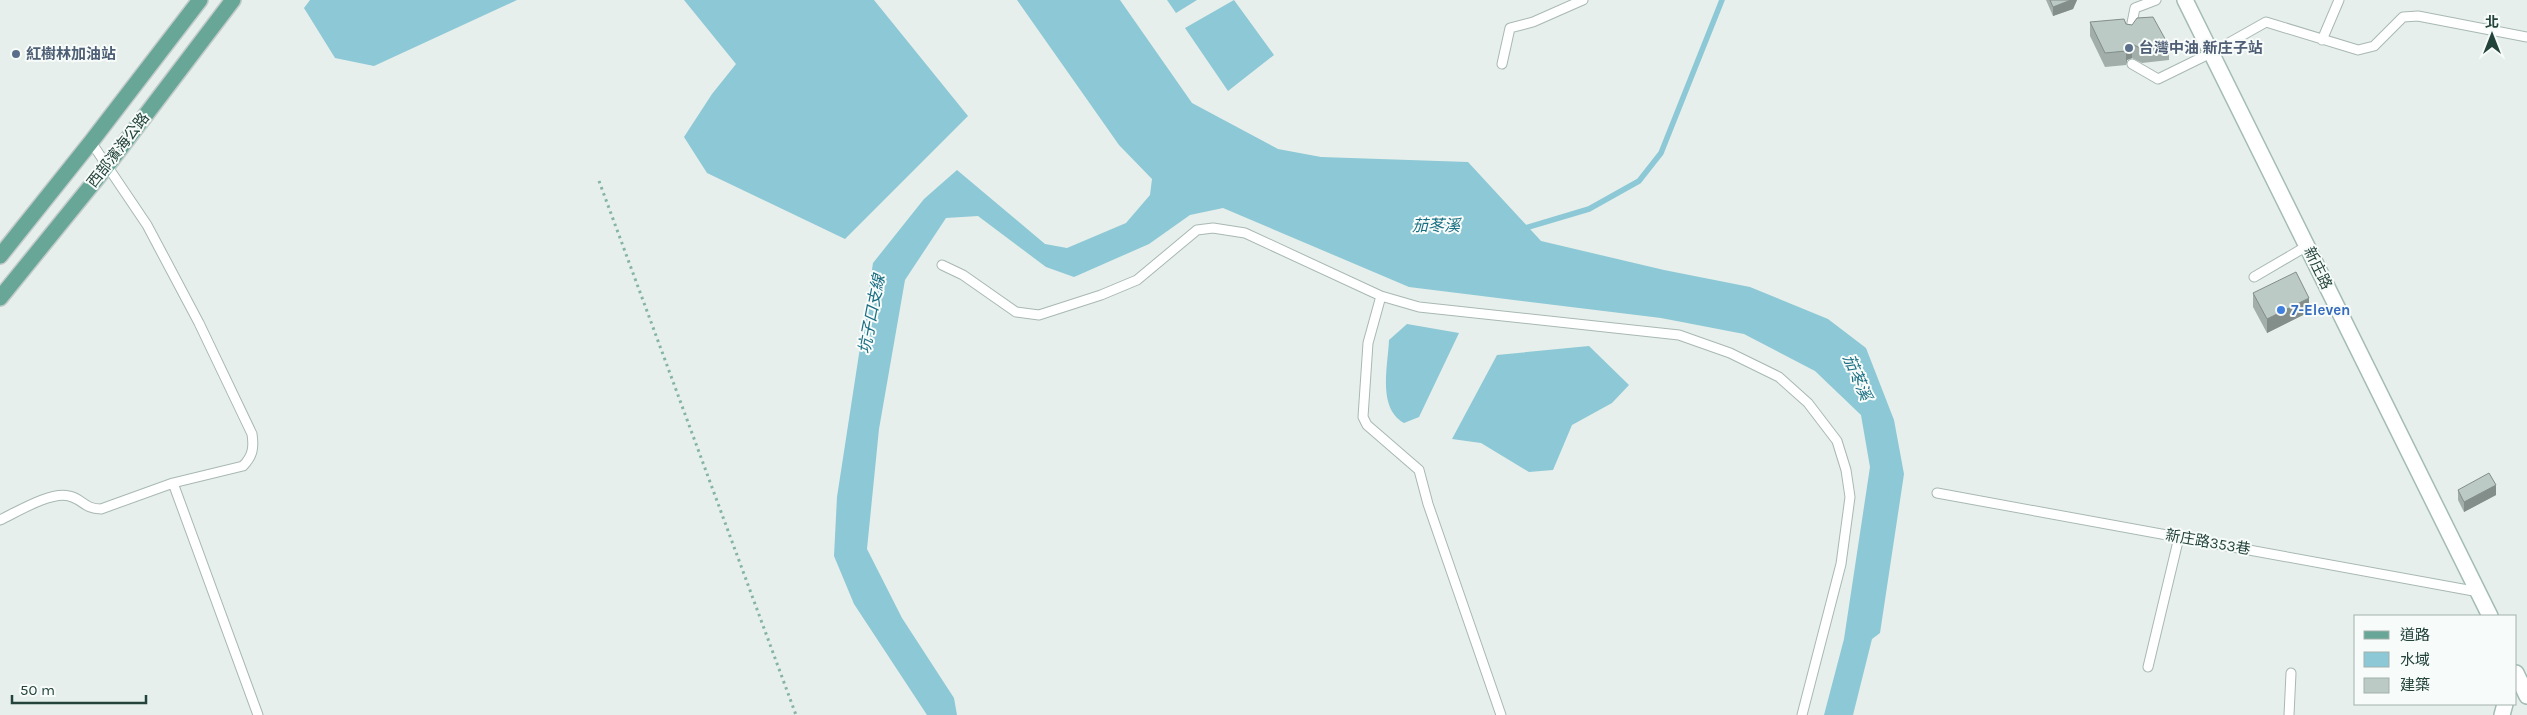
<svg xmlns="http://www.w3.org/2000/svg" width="2527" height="715" font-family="Karla,'Noto Sans TC',sans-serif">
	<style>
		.water { fill: #8cc8d6 }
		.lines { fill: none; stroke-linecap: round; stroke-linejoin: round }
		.stream { stroke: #8cc8d6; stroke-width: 5.5 }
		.lane-casing { stroke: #a8b8b3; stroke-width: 11 }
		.secondary-casing { stroke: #a3bcb4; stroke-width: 18 }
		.primary-casing { stroke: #c1cac8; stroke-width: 18 }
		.path { stroke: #85b4a7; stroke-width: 3; stroke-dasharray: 2.5 4; stroke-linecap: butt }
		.lane { stroke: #fff; stroke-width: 9 }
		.secondary { stroke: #fff; stroke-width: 15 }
		.primary { stroke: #68a798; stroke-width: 15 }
		.wall { fill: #a1aea9 }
		.shaded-wall { fill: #838d89 }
		.building { fill: #bbcac4; stroke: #838d89 }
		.service-dot { fill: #5c6f8a; stroke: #f7fbf9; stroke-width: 2 }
		.shop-dot { fill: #3f7fe0; stroke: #f7fbf9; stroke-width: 2 }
		.labels { text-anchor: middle; stroke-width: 4; stroke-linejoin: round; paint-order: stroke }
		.service-label { font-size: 15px; font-weight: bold; fill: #4e5e75; stroke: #f7fbf9; text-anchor: start }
		.street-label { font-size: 15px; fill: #23433b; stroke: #f7fbf9 }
		.shop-label { font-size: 15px; font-weight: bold; fill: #366cbe; stroke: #f7fbf9; text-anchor: start }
		.water-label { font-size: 16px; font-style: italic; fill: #196e83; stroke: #f7fbf9 }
	</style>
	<rect width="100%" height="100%" fill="#e6efeb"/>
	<!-- water -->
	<path class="water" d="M310 0H517L374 66 335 58 304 8Z
		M684 0H874L968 116 845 239 707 173 684 137 712 94 736 64Z
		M1017 0H1120L1192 103 1278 149 1321 157 1468 162 1541 241 1664 270 1750 287 1828 319 1866 348 1894 420 1904 474 1880 633 1872 639 1853 715H1824L1844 639 1870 467 1861 415 1815 371 1744 334 1661 318 1409 287 1223 208 1190 215 1149 244 1074 277 1046 267 978 216 946 218 905 280 879 429 867 549 902 618 954 698 957 715H927L854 604 834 556 837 497 873 263 924 199 957 170 1045 244 1067 248 1126 223 1150 195 1152 179 1119 145Z
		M1167 0H1197L1176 13Z
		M1234 0 1274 55 1228 91 1185 28Z
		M1407 324 1459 333 1419 417 1404 423C1377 408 1388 366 1389 340Z
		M1589 346 1629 385 1612 403 1572 425 1553 470 1529 472 1481 443 1452 439 1497 355Z"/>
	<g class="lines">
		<!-- stream -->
		<path class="stream" d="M1522 229 1589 209 1639 181 1661 153 1722 0"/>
		<defs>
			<path id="lane" d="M2130 33 2135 8 2156 0
				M2322 40 2339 0
				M1502 64 1510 28 1533 22 1583 0
				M2132 64 2158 79 2211 53 2266 22 2358 50 2374 46 2403 17 2418 16 2527 37
				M942 265 963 275 1016 312 1039 315 1101 295 1137 280 1197 230 1213 228 1245 233 1381 296 1419 307 1679 335 1730 353 1779 377 1808 403 1837 441 1846 470 1850 497 1841 564 1802 715
				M2254 277 2307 246
				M1381 296 1368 343 1363 417 1367 425 1419 470 1428 504 1501 715
				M173 483 258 715
				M1937 493 2479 592
				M0 520C17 512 51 491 69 496 83 499 84 509 101 509L173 483 243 466C253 456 254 447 252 434L199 323 147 225 91 142
				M2148 667 2179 537
				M2289 715 2291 673"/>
			<path id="secondary" d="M2185 0 2490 616
				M2516 673 2527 696
				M2502 715 2505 704"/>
			<path id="primary" d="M0 256 91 142 200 0
				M0 298 107 166 233 0"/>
		</defs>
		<!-- lane casing -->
		<use href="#lane" class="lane-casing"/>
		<!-- secondary casing -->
		<use href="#secondary" class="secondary-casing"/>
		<!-- primary casing -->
		<use href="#primary" class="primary-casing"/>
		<!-- path -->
		<path class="path" d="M599 181 796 715"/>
		<!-- lane -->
		<use href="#lane" class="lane"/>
		<!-- secondary -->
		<use href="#secondary" class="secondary"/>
		<!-- primary -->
		<use href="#primary" class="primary"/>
	</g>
	<!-- wall -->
	<path class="wall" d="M2046 0H2077L2073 9 2053 16Z
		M2090 22 2126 24 2132 25 2169 46V60L2142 63 2132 58 2127 60 2126 65 2105 67 2090 36Z
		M2253 293 2309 312 2267 333 2253 307Z
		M2458 490 2496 495 2464 512 2458 500Z"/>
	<!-- shaded-wall -->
	<path class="shaded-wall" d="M2071 0H2077L2073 9 2053 16V7Z
		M2132 44V58L2127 60 2126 65V51L2127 46Z
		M2309 298V312L2267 333V319Z
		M2496 485V495L2464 512V502Z"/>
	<!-- building -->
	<path class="building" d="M2050 0H2071L2053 7Z
		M2153 17 2169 46 2142 49 2132 44 2127 46 2126 51 2105 53 2090 22 2124 19 2126 24 2132 25 2137 18Z
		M2296 272 2309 298 2267 319 2253 293Z
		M2489 473 2496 485 2464 502 2458 490Z"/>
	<!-- markers -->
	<g class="service-dot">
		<circle cx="2129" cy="48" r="5"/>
		<circle cx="16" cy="54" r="5"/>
	</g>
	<circle class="shop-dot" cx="2281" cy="310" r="5"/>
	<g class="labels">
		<!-- service labels -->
		<g class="service-label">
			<text x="2139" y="53">台灣中油 新庄子站</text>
			<text x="26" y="59">紅樹林加油站</text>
		</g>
		<!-- street labels -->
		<g class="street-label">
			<text transform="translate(118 150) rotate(-52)" y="5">西部濱海公路</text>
			<text transform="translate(2318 268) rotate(64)" y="5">新庄路</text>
			<text transform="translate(2208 542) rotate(10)" y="5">新庄路353巷</text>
		</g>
		<!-- shop labels -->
		<g class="shop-label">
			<text x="2291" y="315">7-Eleven</text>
		</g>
		<!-- water labels -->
		<g class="water-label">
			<text x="1436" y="231">茄苳溪</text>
			<text transform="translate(871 314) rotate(-79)" y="6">坑子口支線</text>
			<text transform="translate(1858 377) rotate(67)" y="6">茄苳溪</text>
		</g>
	</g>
	<!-- legend -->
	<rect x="2354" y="615" width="162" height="90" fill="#f7fbf9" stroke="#a2b1ad"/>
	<rect x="2364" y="631" width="25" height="8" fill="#68a798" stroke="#a2b1ad"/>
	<text x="2400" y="640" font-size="15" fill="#23433b">道路</text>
	<rect x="2364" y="652" width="25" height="15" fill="#8cc8d6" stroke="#a2b1ad"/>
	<text x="2400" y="665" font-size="15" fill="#23433b">水域</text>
	<rect x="2364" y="678" width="25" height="15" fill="#bbcac4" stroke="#a2b1ad"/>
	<text x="2400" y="690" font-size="15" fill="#23433b">建築</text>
	<!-- north arrow -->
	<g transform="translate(2492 35)" stroke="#f7fbf9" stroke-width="4" paint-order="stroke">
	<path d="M0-4L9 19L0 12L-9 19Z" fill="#23433b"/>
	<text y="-8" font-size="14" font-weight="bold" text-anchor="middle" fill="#23433b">北</text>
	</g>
	<!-- scale -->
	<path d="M12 695v8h134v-8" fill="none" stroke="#23433b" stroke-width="2.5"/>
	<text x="20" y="695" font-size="15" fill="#23433b" stroke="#f7fbf9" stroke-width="4" paint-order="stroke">50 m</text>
</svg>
